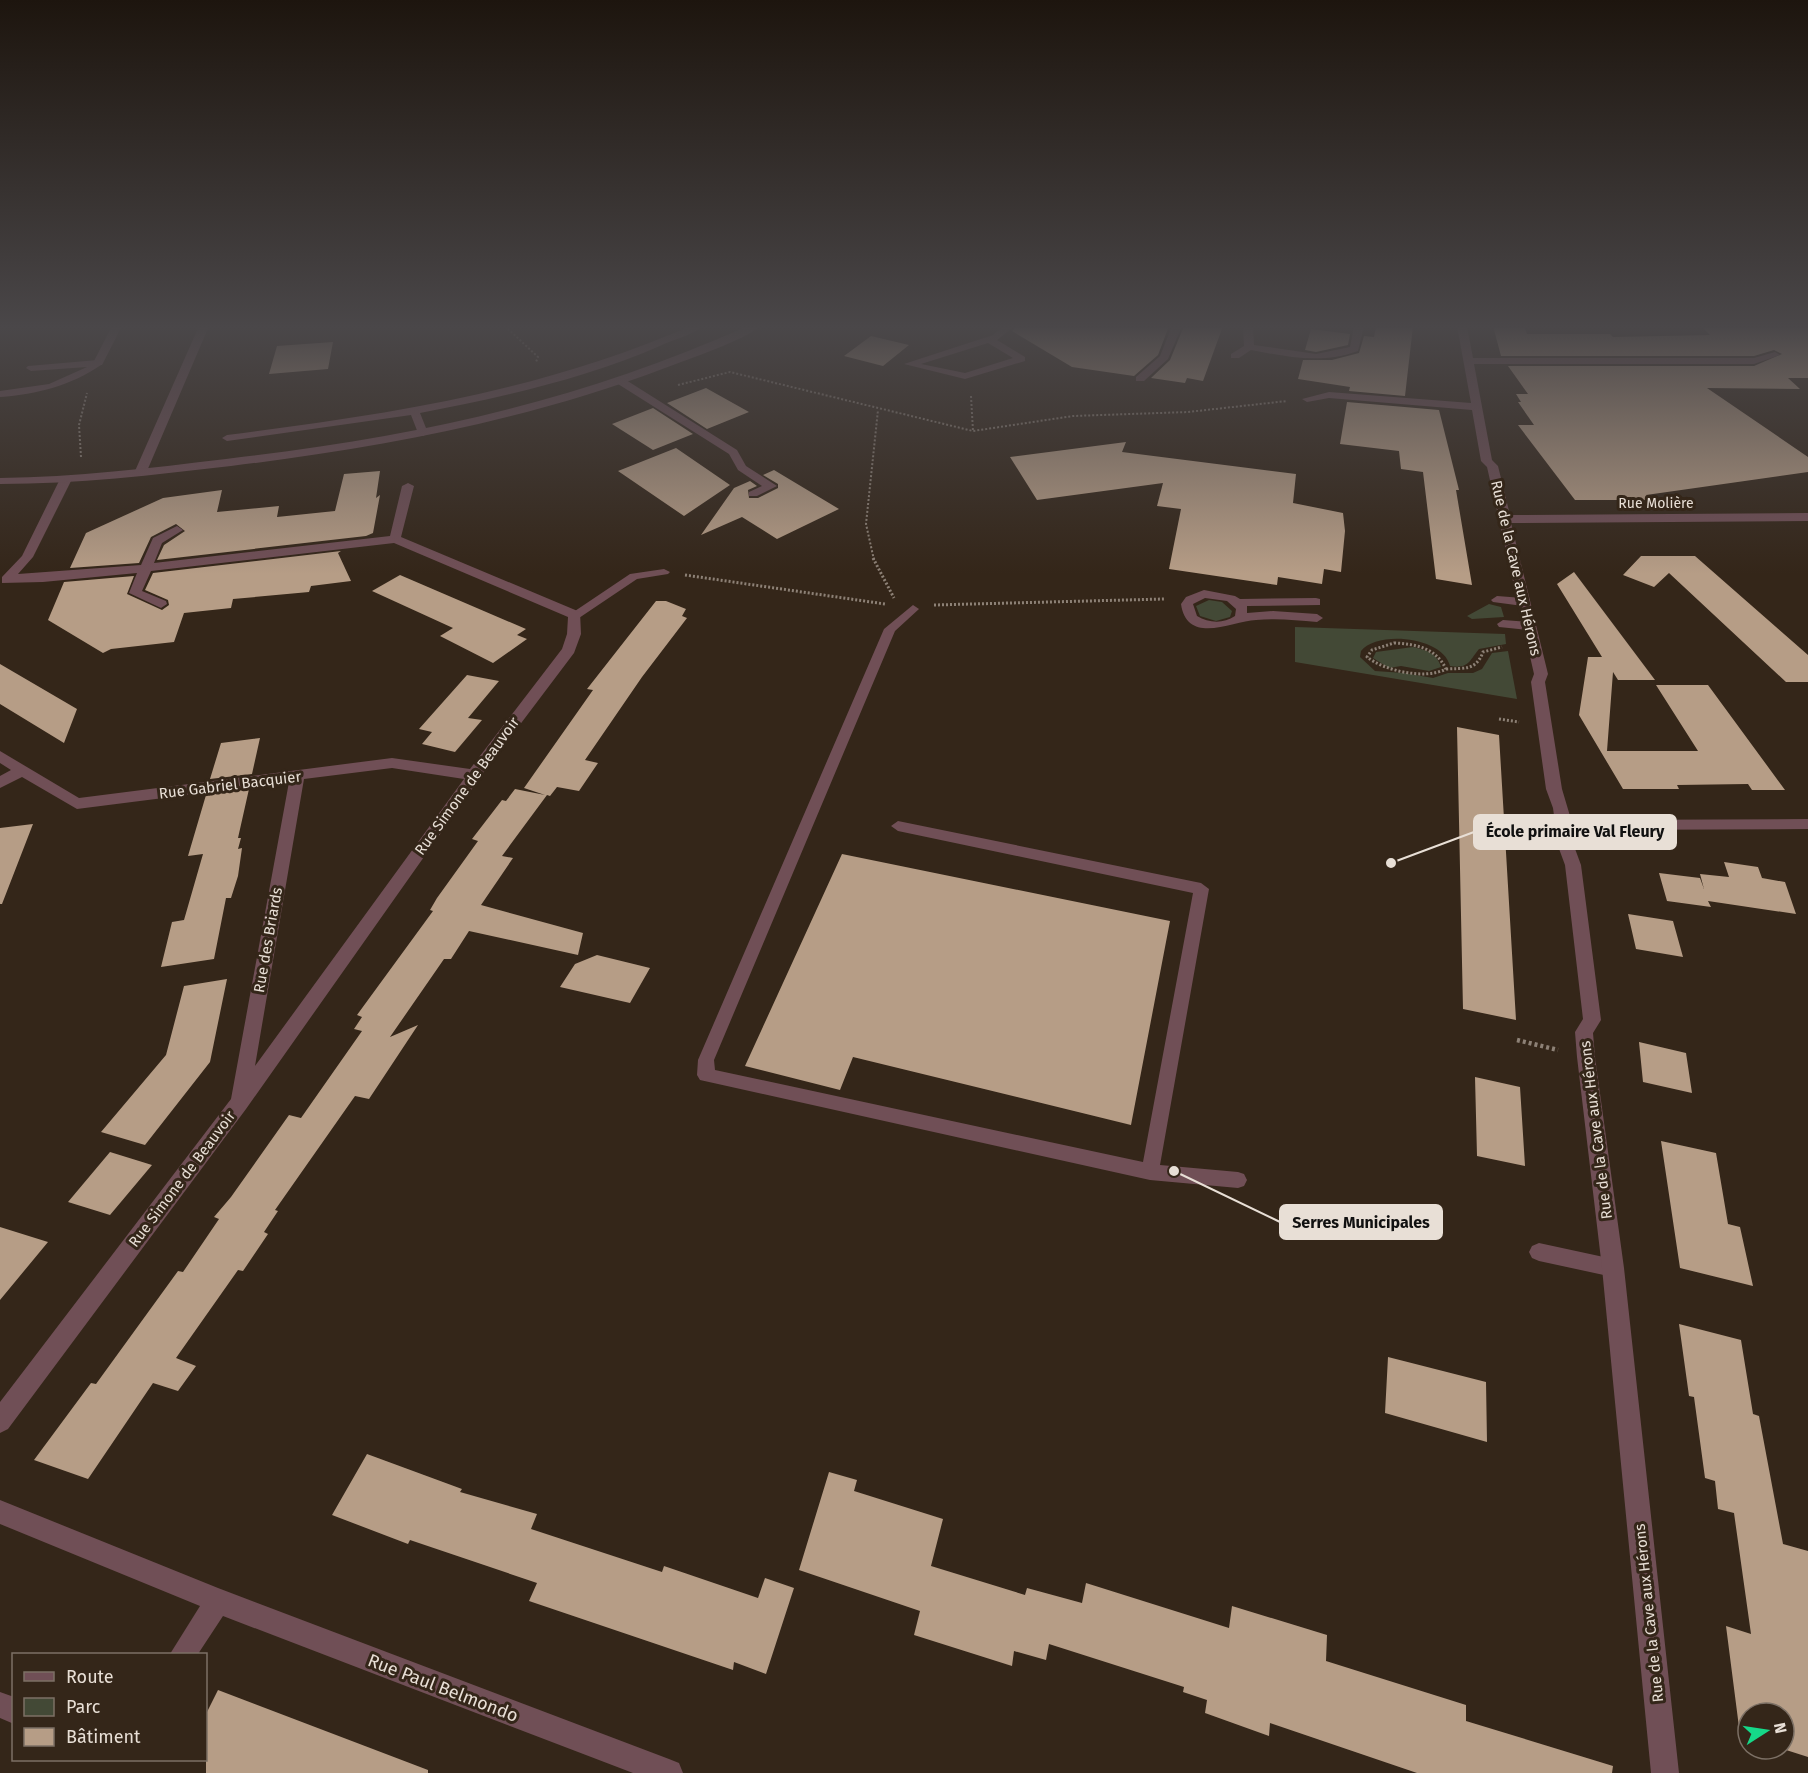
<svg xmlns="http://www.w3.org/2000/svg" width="1808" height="1773" font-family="'Fira Sans',sans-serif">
<rect width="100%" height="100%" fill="#342619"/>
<!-- green -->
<path fill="#434936" d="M 1209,600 L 1222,602 L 1232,611 L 1230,617 L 1216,621 L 1200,616 L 1196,606 Z
M 1489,604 L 1501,607 L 1504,617 L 1472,619 L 1467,616 Z
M 1295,627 L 1505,634 L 1506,644 L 1479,649 C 1469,661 1469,669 1450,666 C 1443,637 1378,630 1361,651 L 1360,657 L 1375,671 L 1404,673 L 1433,678 L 1448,673 L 1473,673 L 1482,669 L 1492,653 L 1508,651 L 1517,699 L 1295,662 Z
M 1413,647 C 1426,650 1437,653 1441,667 L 1429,671 L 1401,666 L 1389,668 L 1373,658 L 1376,652 Z"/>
<!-- building -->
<path fill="#b69d86" d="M 1017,326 L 1169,326 L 1158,355 L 1134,376 L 1072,367 L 1012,331 Z
M 1184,326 L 1223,326 L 1203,381 L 1187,378 L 1185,383 L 1151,378 L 1170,360 Z
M 1376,326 L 1413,326 L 1405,396 L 1349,391 L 1350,387 L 1298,379 L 1303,360 L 1332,360 L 1359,353 L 1364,336 L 1374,337 Z
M 1493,326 L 1524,326 L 1527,334 L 1610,334 L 1613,337 L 1710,335 L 1701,326 L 1808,326 L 1808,378 L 1788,378 L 1800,389 L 1707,388 L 1808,457 L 1808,472 L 1646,495 L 1651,500 L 1575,500 L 1518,425 L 1534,425 L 1518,402 L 1521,402 L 1516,394 L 1528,394 L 1508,366 L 1754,366 L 1782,354 L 1774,350 L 1754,356 L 1501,356 Z
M 1311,329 L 1350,334 L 1348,345 L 1316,352 L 1305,350 Z
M 871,336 L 909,345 L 883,366 L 844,356 Z
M 333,342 L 328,369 L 269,374 L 277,346 Z
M 706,388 L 749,412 L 707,429 L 667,403 Z
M 1347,402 L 1439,410 L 1459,490 L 1456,490 L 1472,585 L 1436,579 L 1423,472 L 1401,469 L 1399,451 L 1340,444 Z
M 653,408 L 693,434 L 653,450 L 612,424 Z
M 1126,442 L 1122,452 L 1296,474 L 1293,503 L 1343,513 L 1345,531 L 1341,572 L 1324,569 L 1322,584 L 1278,577 L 1277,585 L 1169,569 L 1181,509 L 1157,506 L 1163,483 L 1037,500 L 1010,457 Z
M 676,448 L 730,485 L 684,516 L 618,471 Z
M 774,470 L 839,509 L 777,539 L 742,517 L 701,535 L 734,488 L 750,481 L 757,486 L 748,490 L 749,498 L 758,498 L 778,488 L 778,484 L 763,475 Z
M 380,471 L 376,498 L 380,495 L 373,533 L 366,536 L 157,560 L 164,545 L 185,531 L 176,524 L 151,537 L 139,563 L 70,568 L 86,533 L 163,498 L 222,490 L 217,512 L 279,506 L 277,517 L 335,511 L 344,474 Z
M 341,551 L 338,553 L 351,581 L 311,586 L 309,592 L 233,599 L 231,608 L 184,613 L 174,642 L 111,649 L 103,653 L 48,620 L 64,582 L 134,576 L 127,594 L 162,610 L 169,605 L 168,600 L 145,590 L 153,573 Z
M 1641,556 L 1695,556 L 1808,655 L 1808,682 L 1786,682 L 1669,573 L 1654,587 L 1623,575 Z
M 1574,572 L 1655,680 L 1618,680 L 1613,672 L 1607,751 L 1698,751 L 1656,685 L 1708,685 L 1785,790 L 1752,790 L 1748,784 L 1677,785 L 1679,789 L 1623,789 L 1579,715 L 1588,657 L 1602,657 L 1557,584 Z
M 400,575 L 526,629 L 517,635 L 527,639 L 493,663 L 440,636 L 453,628 L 372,591 Z
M 656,601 L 666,601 L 686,609 L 682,616 L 687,618 L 642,677 L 585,760 L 598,763 L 579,791 L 557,787 L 550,796 L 547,795 L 502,856 L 513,858 L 481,905 L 583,933 L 578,955 L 469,931 L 451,959 L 444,959 L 390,1037 L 418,1025 L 369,1099 L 355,1096 L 275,1210 L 278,1211 L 264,1232 L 268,1234 L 243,1271 L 238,1270 L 176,1358 L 196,1366 L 178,1391 L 153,1383 L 88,1479 L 34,1460 L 91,1383 L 96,1384 L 178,1271 L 183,1272 L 219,1219 L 214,1217 L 231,1197 L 289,1115 L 301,1118 L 362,1031 L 354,1029 L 362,1017 L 357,1015 L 433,911 L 430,910 L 437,898 L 478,841 L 472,839 L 502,800 L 506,801 L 515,789 L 545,795 L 524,788 L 593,690 L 587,689 Z
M 0,664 L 77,709 L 64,743 L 0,704 Z
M 467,675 L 499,681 L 468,718 L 482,720 L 455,752 L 422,744 L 432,732 L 419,729 Z
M 1457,727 L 1499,735 L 1516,1020 L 1463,1009 Z
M 260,738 L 252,774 L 210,779 L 221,743 Z
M 249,789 L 238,838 L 241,838 L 238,849 L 242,848 L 238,876 L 231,898 L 226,898 L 214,959 L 161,967 L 172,922 L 184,920 L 203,854 L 188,856 L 206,795 Z
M 33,824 L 2,904 L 0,904 L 0,828 Z
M 842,854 L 1170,921 L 1131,1125 L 853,1057 L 840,1090 L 745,1066 Z
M 1724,862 L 1758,867 L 1762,878 L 1785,882 L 1796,914 L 1708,901 L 1711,907 L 1667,901 L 1659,873 L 1700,878 L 1704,889 L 1700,874 L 1729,877 Z
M 1628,914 L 1673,921 L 1683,957 L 1636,949 Z
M 597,955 L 650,968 L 630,1003 L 560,987 L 575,964 Z
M 227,979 L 210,1062 L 145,1145 L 101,1132 L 166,1055 L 184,986 Z
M 1639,1042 L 1686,1053 L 1692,1093 L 1643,1082 Z
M 1475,1077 L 1520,1087 L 1525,1166 L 1477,1156 Z
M 1661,1141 L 1716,1153 L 1728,1224 L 1740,1227 L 1753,1286 L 1680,1268 Z
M 110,1152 L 152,1165 L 110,1215 L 68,1202 Z
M 0,1227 L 48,1242 L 0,1300 Z
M 1679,1324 L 1741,1340 L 1753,1414 L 1759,1416 L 1783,1544 L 1808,1551 L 1808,1757 L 1783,1749 L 1784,1713 L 1748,1713 L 1748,1737 L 1740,1735 L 1726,1626 L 1751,1634 L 1734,1513 L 1718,1509 L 1715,1481 L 1705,1478 L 1694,1397 L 1689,1396 Z
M 1388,1357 L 1486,1382 L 1487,1442 L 1385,1413 Z
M 367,1454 L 462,1489 L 460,1492 L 537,1514 L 531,1529 L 662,1572 L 664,1566 L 758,1598 L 765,1578 L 794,1588 L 766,1674 L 734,1662 L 733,1670 L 529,1601 L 537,1583 L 410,1540 L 408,1544 L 332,1515 Z
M 829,1472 L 857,1480 L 854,1491 L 943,1519 L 931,1566 L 1025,1595 L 1027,1588 L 1082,1603 L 1086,1583 L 1229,1628 L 1232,1606 L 1327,1635 L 1326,1661 L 1466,1705 L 1466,1721 L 1613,1766 L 1612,1773 L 1417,1773 L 1270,1723 L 1269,1736 L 1205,1713 L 1207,1700 L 1183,1692 L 1184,1687 L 1049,1644 L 1046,1660 L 1014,1651 L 1012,1666 L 914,1635 L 920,1611 L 799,1570 Z
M 218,1690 L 428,1770 L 428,1773 L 206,1773 L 206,1714 Z"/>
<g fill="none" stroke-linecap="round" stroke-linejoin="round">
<!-- path-far2 -->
<path stroke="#8d8176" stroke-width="2" stroke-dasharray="2 2" stroke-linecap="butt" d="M 505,326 L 538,357 L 536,362
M 678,385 L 730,372 L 973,431 L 1073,416 L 1188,412 L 1287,401
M 971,396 L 973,431
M 81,457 L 79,425 L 87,393
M 874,560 L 866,524 L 878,410"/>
<!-- path-far1 -->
<path stroke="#8d8176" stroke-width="3" stroke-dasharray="2 2" stroke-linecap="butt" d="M 873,558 L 894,598
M 685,575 L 885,604
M 934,605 L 1164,599
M 1394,643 C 1416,644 1436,648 1446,669 C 1425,680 1385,671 1367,657 L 1372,650 Z
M 1446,669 C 1464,668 1476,671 1483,652 L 1502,647
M 1499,719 L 1519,722"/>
<!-- path -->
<path stroke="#8d8176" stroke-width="4.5" stroke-dasharray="3 3" stroke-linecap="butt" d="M 1517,1040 L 1558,1050"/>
<!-- service -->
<path fill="#704f56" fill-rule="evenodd" d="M 691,326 L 703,326 C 692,335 675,339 662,345 C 585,379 502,397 420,413 L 428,433 L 423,436 L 418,433 L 411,415 L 227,441 L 222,438 L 227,435 C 391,414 538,392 691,326 Z
M 98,360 L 101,361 L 101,365 C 70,386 38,394 0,397 L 0,391 L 49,384 L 87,367 L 31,371 L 26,368 L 28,366 Z
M 664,569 L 670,572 L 668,574 L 637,579 L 579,618 L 571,618 L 569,615 L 630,574 Z
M 1204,590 L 1235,596 L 1240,599 L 1316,598 L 1320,599 L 1320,605 L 1247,606 L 1247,613 L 1273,611 L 1317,614 L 1323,618 L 1317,622 C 1296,620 1276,618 1256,620 C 1233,621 1187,646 1181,604 L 1186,597 ZM 1205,598 L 1227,601 L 1236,609 L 1235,616 C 1223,624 1209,623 1197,616 L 1193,604 Z
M 1497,596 L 1523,598 L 1529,602 L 1523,606 L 1493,602 L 1491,600 Z
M 913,605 L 919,609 L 895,631 L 714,1060 L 715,1070 L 1143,1162 L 1193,893 L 898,831 L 891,826 L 898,821 L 1201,883 L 1209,889 L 1160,1165 L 1238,1172 L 1244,1174 L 1247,1180 L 1244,1186 L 1238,1188 L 1150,1180 L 700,1080 L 697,1075 L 698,1060 L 884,629 Z
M 1503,620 L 1529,622 L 1535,626 L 1529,630 L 1499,627 L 1497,624 Z
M 1539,1243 L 1613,1259 L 1620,1262 L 1623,1268 L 1620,1274 L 1613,1277 L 1539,1261 L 1532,1258 L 1529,1252 L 1532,1246 Z"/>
<!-- minor -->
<path fill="#704f56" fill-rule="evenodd" d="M 112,326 L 122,326 L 102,365 L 94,365 L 93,363 Z
M 199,326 L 209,326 L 147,471 L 137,473 L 135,471 Z
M 1004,326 L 1015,326 L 997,340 L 1025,357 L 1025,361 L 965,379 L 904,364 L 993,335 ZM 988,343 L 1013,358 L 965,373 L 921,364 Z
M 1172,326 L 1182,326 L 1168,359 L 1144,381 L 1136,381 L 1136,377 L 1160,356 Z
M 1243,326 L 1253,326 L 1254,345 L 1316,354 L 1350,347 L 1354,326 L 1364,326 L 1358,351 C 1322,364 1288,357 1251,350 L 1239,358 L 1231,358 L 1231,354 L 1244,346 Z
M 1457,326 L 1467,326 L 1473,358 L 1754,358 L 1775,352 L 1780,355 L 1754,364 L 1474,364 L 1492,460 L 1498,466 L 1510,515 L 1808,513 L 1808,521 L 1511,523 L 1548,674 L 1545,682 L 1562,789 L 1570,816 L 1585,820 L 1808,819 L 1808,829 L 1585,830 L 1571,827 L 1574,846 L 1581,865 L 1601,1020 L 1593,1033 L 1595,1057 L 1624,1268 L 1679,1773 L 1651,1773 L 1602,1268 L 1577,1057 L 1575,1032 L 1583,1019 L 1565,865 L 1558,846 L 1553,808 L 1546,789 L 1531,682 L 1534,674 L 1487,467 L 1481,461 L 1472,410 L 1329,398 L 1307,402 L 1302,399 L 1329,392 L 1471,403 Z
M 618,380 L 626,380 L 737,450 L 746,466 L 777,486 L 757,496 L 749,496 L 749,492 L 762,486 L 738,470 L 729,454 L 618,384 Z
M 66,476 L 72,479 L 33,557 L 18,574 L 141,565 L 153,538 L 177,526 L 183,530 L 162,543 L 154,563 L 390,536 L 402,486 L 408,483 L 414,486 L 401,537 L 580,612 L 581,634 L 574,653 L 479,779 L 246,1109 L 8,1429 L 0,1433 L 0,1402 L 231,1099 L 289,782 L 77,809 L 22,777 L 0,788 L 0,776 L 11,770 L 0,763 L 0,751 L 79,798 L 392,758 L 470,769 L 562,649 L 567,634 L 568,617 L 394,543 L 151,571 L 142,591 L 166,601 L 167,604 L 161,608 L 129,593 L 137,573 L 43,582 L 2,583 L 2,577 L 22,556 L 60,479 ZM 392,768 L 464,779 L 255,1066 L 304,779 Z
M 0,1500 L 218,1588 L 669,1759 L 679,1763 L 683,1773 L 633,1773 L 223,1616 L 198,1654 L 170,1654 L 200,1606 L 0,1524 Z
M 0,1692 L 14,1697 L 14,1724 L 0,1718 Z"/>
<!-- tertiary -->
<path fill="#704f56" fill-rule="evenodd" d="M 748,326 L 761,326 C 742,341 689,359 665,368 C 525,421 379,448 231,466 C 154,475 77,484 0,484 L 0,478 C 76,477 151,468 226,459 C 413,437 575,403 748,326 Z"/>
</g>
<!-- sky -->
<linearGradient id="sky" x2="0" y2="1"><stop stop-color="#1d150e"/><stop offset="0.57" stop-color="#4a4749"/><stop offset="1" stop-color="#4a4749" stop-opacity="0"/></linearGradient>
<rect width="1808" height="574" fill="url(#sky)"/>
<g text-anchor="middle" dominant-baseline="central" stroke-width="6" stroke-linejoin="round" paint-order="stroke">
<!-- far-street labels -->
<g font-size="14" fill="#e8dfd6" stroke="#342619">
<text x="1656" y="503">Rue Molière</text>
</g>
<!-- street labels -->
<g font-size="15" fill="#e8dfd6" stroke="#342619">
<text transform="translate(1516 568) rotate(77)">Rue de la Cave aux Hérons</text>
<text transform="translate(230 785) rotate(-7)">Rue Gabriel Bacquier</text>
<text transform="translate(467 786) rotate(-54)">Rue Simone de Beauvoir</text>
<text transform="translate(268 940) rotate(-80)">Rue des Briards</text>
<text transform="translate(1596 1130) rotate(-97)">Rue de la Cave aux Hérons</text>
<text transform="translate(182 1179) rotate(-53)">Rue Simone de Beauvoir</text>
<text transform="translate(1649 1613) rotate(-96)">Rue de la Cave aux Hérons</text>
</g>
<!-- near-street labels -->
<g font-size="18" fill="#e8dfd6" stroke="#342619">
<text transform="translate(443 1688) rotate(21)">Rue Paul Belmondo</text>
</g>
</g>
<!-- callouts -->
<path fill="none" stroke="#e8dfd6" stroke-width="2" d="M1391 863L1474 832M1174 1171L1280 1222"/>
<g fill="#e8dfd6" stroke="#342619" stroke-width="2">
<circle cx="1391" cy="863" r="6"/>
<circle cx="1174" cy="1171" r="6"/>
</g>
<g fill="#e8dfd6" stroke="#e8dfd6" stroke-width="2">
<rect x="1474" y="815" width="202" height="34" rx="6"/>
<rect x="1280" y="1205" width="162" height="34" rx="6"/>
</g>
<g font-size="16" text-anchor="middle" font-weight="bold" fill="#111">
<text x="1575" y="837">École primaire Val Fleury</text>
<text x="1361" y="1228">Serres Municipales</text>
</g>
<!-- legend -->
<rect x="12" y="1653" width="195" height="108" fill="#342619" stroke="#7c7065" stroke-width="1.5"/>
<rect x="24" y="1672" width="30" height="9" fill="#704f56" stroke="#7c7065" stroke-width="1.5"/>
<text x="66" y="1683" font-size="18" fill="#e8dfd6">Route</text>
<rect x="24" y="1698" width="30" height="18" fill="#434936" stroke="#7c7065" stroke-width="1.5"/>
<text x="66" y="1713" font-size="18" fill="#e8dfd6">Parc</text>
<rect x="24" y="1728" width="30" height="18" fill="#b69d86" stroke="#7c7065" stroke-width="1.5"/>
<text x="66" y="1743" font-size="18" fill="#e8dfd6">Bâtiment</text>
<!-- north arrow -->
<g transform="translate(1766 1731) rotate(78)"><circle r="28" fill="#342619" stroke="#7c7065" stroke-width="1.5"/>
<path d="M0-4.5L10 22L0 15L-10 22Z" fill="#15d989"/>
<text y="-9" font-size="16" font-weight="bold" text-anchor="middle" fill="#e8dfd6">N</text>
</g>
</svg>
